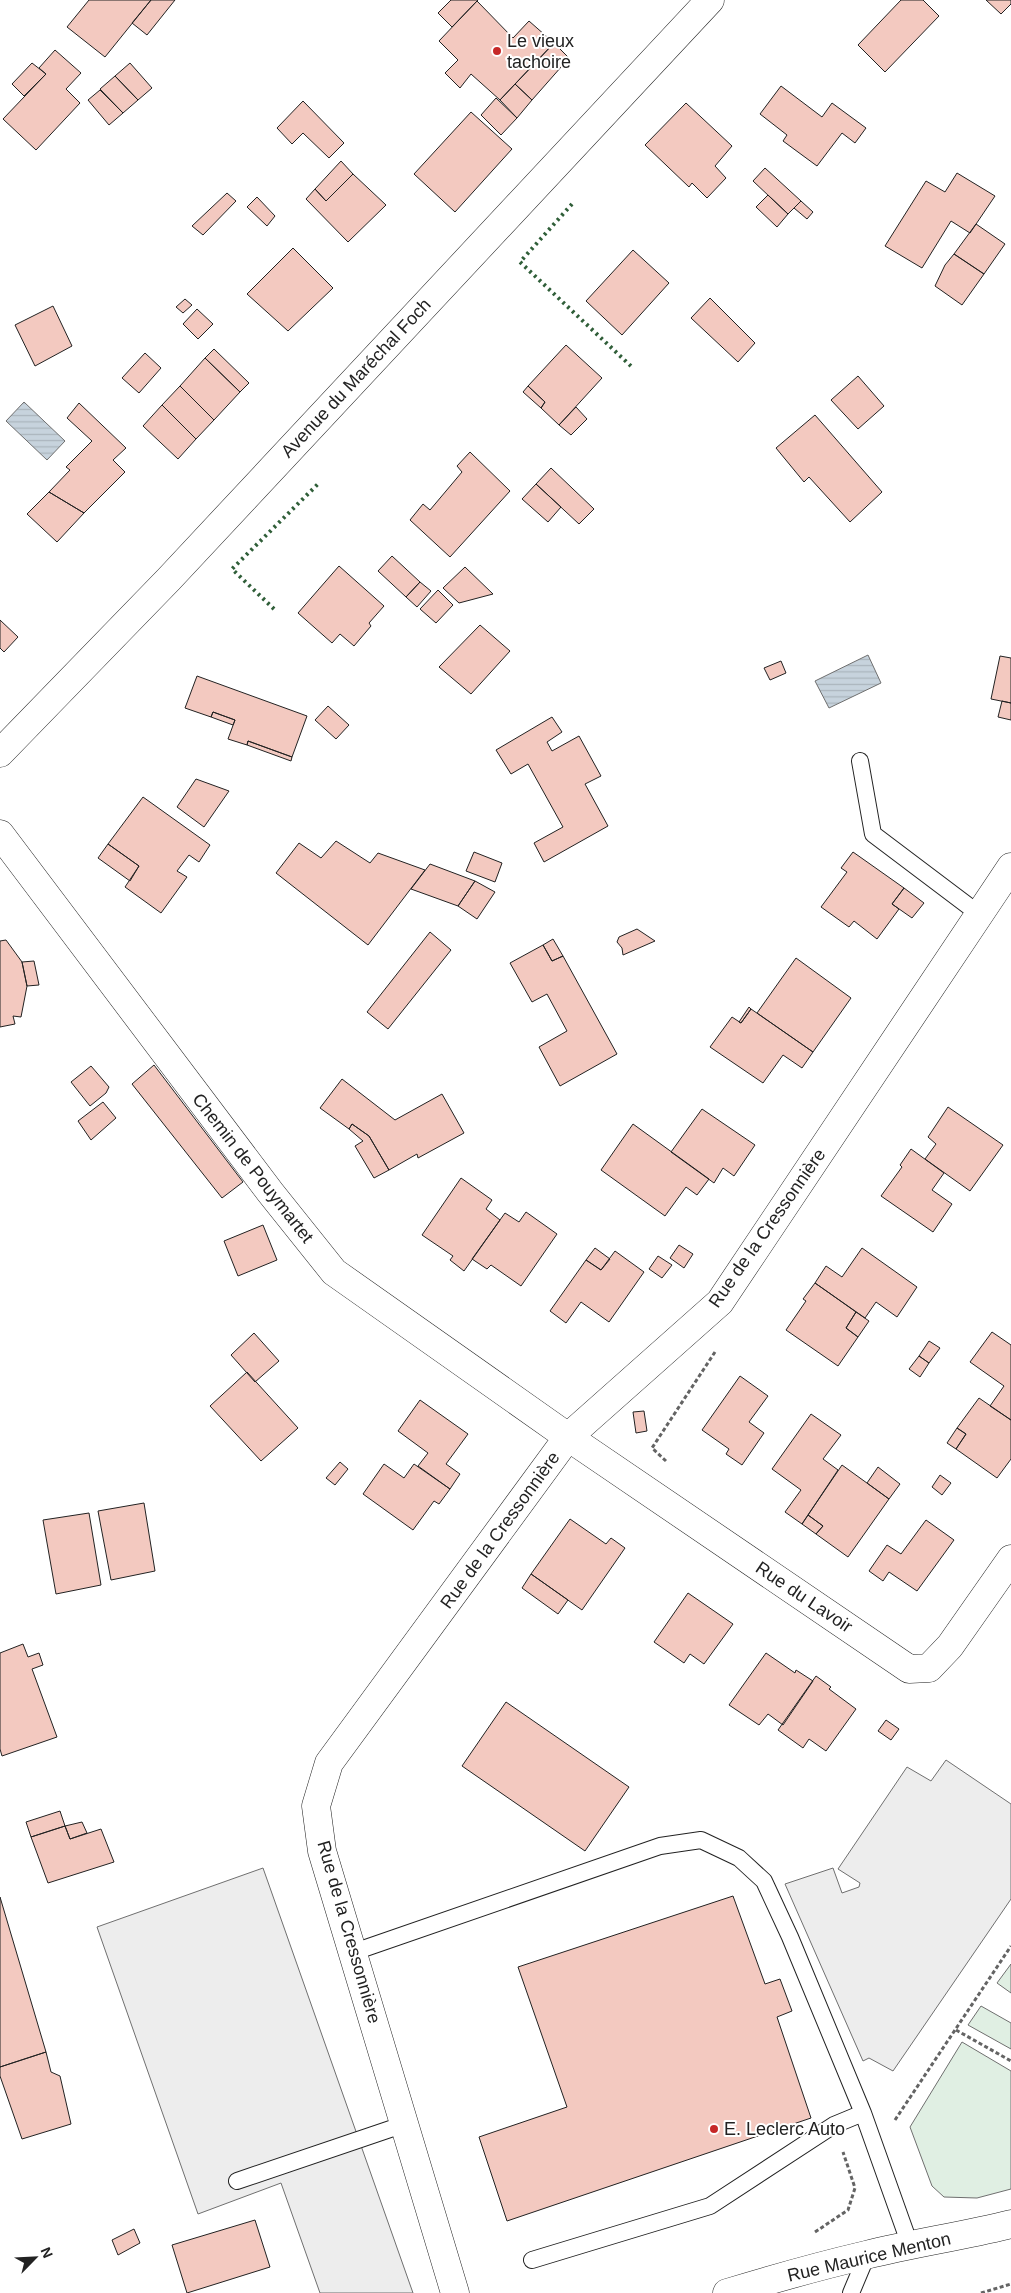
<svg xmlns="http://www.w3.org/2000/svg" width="1011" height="2293" font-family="Helvetica,sans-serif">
<defs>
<pattern id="water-rules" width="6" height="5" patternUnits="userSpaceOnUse" patternTransform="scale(1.25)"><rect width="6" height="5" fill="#c7d3dd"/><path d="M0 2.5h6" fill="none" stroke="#abb5bd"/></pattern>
</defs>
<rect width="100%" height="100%" fill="#fff"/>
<!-- grass -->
<path fill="#e0efe3" stroke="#6f6f6f" d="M 1011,1964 L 1011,1993 L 997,1983 Z
M 981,2006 L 1011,2023 L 1011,2049 L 968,2025 Z
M 962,2042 L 1011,2071 L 1011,2189 L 977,2198 L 944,2197 L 932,2186 L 910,2127 Z"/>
<!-- parking -->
<path fill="#ededed" stroke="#6f6f6f" d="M 946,1760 L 1011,1804 L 1011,1899 L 893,2071 L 869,2058 L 863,2061 L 785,1884 L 833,1868 L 842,1893 L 859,1887 L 860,1883 L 838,1869 L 907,1767 L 931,1781 Z
M 263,1868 L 413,2293 L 320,2293 L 281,2183 L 198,2214 L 97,1927 Z"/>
<!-- water -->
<path fill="url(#water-rules)" stroke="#6f6f6f" d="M 24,402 L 65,441 L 47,460 L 6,421 Z
M 868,655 L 881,683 L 829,708 L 815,681 Z"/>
<!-- building -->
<path fill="#f3c9c0" stroke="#222" d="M 89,0 L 151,0 L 105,57 L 67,27 Z
M 151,0 L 175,0 L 147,35 L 132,23 Z
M 451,0 L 478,0 L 452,27 L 438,13 Z
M 901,0 L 923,0 L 939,16 L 885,72 L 858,45 Z
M 986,0 L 1011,0 L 1011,4 L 1001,14 Z
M 477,1 L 513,38 L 529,21 L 554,43 L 500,100 L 471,74 L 460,88 L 445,73 L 458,60 L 439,41 Z
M 554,43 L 569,58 L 532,100 L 515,84 Z
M 55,50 L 81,73 L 66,89 L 80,103 L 36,150 L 3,119 L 46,74 L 39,68 Z
M 32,63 L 46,74 L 24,96 L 12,84 Z
M 130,63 L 152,88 L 138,100 L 115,76 Z
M 115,76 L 138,100 L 123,113 L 100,89 Z
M 515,84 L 532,100 L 517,118 L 500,100 Z
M 781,86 L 822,117 L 832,103 L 866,128 L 855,143 L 842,133 L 817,166 L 783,141 L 787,135 L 760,114 Z
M 100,90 L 123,113 L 109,125 L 88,100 Z
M 496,98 L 517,118 L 501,135 L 481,115 Z
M 303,101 L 344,143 L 329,158 L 303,133 L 292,144 L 277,128 Z
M 686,103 L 732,146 L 715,166 L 726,178 L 707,198 L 692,183 L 689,187 L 645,145 Z
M 471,112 L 512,149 L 455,212 L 414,174 Z
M 341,161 L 353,174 L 326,201 L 315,189 Z
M 765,168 L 801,201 L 788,214 L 753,181 Z
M 957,173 L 995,196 L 970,233 L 951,221 L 922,268 L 885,246 L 926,181 L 945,192 Z
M 353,174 L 386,205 L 348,242 L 306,199 L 315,189 L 326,201 Z
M 227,193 L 236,201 L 203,235 L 192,226 Z
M 768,195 L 788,214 L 777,227 L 756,207 Z
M 257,197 L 275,216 L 267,226 L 247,207 Z
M 801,201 L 813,212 L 807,219 L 794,208 Z
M 976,224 L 1005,244 L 984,274 L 954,254 Z
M 293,248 L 333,288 L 288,331 L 247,294 Z
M 633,250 L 669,283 L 622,335 L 586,301 Z
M 954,254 L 984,274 L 962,305 L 935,286 L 945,265 Z
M 710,298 L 755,343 L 738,362 L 691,318 Z
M 185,299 L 192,305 L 183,313 L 176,307 Z
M 53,306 L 72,346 L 35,366 L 15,325 Z
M 197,309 L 213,324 L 198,339 L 183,324 Z
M 566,345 L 602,378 L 559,425 L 541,408 L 545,402 L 528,386 Z
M 214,349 L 249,383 L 240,392 L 205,358 Z
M 145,353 L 161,368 L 139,393 L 122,378 Z
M 205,358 L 240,392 L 214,420 L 180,386 Z
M 858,376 L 884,406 L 858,429 L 831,400 Z
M 180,386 L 214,420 L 196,439 L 162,405 Z
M 528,386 L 545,402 L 541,408 L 523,392 Z
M 79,403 L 126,448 L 113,460 L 125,472 L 84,513 L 49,492 L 70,470 L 66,467 L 92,441 L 67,418 Z
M 162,405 L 196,439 L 178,459 L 143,426 Z
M 576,407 L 587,419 L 571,435 L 559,425 Z
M 815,415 L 882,492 L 850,522 L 809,477 L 804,482 L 776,448 Z
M 470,452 L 510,491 L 450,557 L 410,520 L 423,504 L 430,510 L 462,472 L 457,466 Z
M 551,468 L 594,509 L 579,524 L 536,484 Z
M 536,484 L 561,507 L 548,522 L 522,499 Z
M 49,492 L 84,513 L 57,542 L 27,514 Z
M 392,556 L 420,582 L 406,597 L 378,571 Z
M 339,566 L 384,606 L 369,623 L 371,626 L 354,646 L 340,634 L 332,643 L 298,613 Z
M 465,567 L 493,594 L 459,603 L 443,588 Z
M 420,582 L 431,591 L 417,607 L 406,597 Z
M 438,590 L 453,605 L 436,623 L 420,609 Z
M 0,620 L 18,637 L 4,652 L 0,648 Z
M 480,625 L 510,651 L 471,694 L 439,667 Z
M 1000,656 L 1011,658 L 1011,703 L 991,699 Z
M 781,661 L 786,673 L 770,680 L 764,668 Z
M 197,676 L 307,716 L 292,757 L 248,741 L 247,745 L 228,739 L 235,720 L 213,712 L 211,717 L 185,708 Z
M 1002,701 L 1011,703 L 1011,720 L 998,717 Z
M 328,706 L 349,725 L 336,739 L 315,720 Z
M 213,712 L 235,720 L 233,725 L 211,717 Z
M 552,717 L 562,732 L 547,742 L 552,751 L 579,736 L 601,776 L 585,784 L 608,826 L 544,862 L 534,843 L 563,827 L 528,764 L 511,774 L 496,750 Z
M 248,741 L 292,757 L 291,761 L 247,745 Z
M 196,779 L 229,791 L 204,827 L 177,807 Z
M 143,797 L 210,845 L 199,862 L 189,855 L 177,871 L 187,877 L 161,913 L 125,887 L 139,866 L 108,844 Z
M 336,841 L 370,863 L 378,853 L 425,870 L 368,945 L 276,873 L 299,843 L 321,858 Z
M 108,844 L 139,866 L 130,881 L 98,858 Z
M 474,852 L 502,863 L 495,882 L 466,871 Z
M 853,852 L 904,888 L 892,904 L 899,909 L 877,939 L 854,921 L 849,927 L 821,907 L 847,872 L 841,868 Z
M 430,864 L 475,881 L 458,906 L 411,889 Z
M 475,881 L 495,892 L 477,919 L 458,906 Z
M 904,888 L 924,903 L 912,918 L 892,904 Z
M 637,929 L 655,941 L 623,955 L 622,948 L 617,942 L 619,937 Z
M 430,932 L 451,950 L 388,1029 L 367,1012 Z
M 553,939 L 563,956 L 552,961 L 543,945 Z
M 6,940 L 22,962 L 27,986 L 21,1017 L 13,1016 L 15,1024 L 0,1027 L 0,941 Z
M 543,945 L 552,961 L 563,956 L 617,1054 L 560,1086 L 539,1047 L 567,1031 L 547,994 L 532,1002 L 510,963 Z
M 796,958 L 851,998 L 813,1052 L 757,1013 Z
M 34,961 L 39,985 L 27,986 L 22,962 Z
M 749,1007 L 751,1009 L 741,1023 L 739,1022 Z
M 751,1009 L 813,1052 L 802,1068 L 783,1055 L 763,1083 L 710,1047 L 732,1017 L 741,1023 Z
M 154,1065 L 243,1182 L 222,1198 L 132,1084 Z
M 91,1066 L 109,1087 L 106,1093 L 90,1106 L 71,1082 Z
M 342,1079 L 395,1120 L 442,1094 L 464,1133 L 418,1158 L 417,1154 L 389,1170 L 369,1136 L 352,1124 L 349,1129 L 320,1108 Z
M 103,1102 L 116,1118 L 91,1140 L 78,1121 Z
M 948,1107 L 1003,1145 L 970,1191 L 925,1159 L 936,1144 L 928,1137 Z
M 702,1109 L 755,1145 L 734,1176 L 723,1168 L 714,1183 L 671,1152 Z
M 352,1124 L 369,1136 L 389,1170 L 374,1178 L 355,1146 L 363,1141 L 349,1129 Z
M 633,1124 L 709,1179 L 697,1195 L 686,1187 L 665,1216 L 601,1170 Z
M 911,1149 L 944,1173 L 932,1190 L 952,1204 L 933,1232 L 881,1196 L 902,1167 L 900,1165 Z
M 461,1178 L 492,1200 L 486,1209 L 500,1220 L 464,1271 L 450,1260 L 453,1256 L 422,1235 Z
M 526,1212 L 557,1234 L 521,1286 L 491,1265 L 487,1269 L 472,1259 L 505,1213 L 519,1222 Z
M 263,1225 L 277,1260 L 238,1276 L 224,1241 Z
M 679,1245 L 693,1254 L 684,1268 L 670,1258 Z
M 595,1248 L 610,1259 L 601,1270 L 586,1260 Z
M 862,1248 L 917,1287 L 897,1317 L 876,1302 L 865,1318 L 815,1283 L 826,1266 L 842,1277 Z
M 615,1251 L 644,1272 L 609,1322 L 581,1302 L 566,1323 L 550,1311 L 586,1260 L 601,1270 Z
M 658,1256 L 672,1265 L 662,1278 L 649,1269 Z
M 815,1283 L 856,1312 L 846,1328 L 858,1337 L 838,1366 L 786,1330 L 806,1301 L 803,1299 Z
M 856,1312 L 869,1321 L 858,1337 L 846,1328 Z
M 992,1332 L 1011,1345 L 1011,1420 L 990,1406 L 1004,1386 L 970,1362 Z
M 254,1333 L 279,1361 L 255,1382 L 231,1355 Z
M 929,1341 L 940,1348 L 929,1363 L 919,1356 Z
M 919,1356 L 929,1363 L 920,1377 L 909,1369 Z
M 247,1372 L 298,1428 L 261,1461 L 210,1406 Z
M 740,1376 L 768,1396 L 749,1422 L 764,1433 L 742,1465 L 726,1454 L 729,1449 L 702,1430 Z
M 979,1398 L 1011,1420 L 1011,1459 L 997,1478 L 956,1449 L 966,1434 L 957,1428 Z
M 420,1400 L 468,1434 L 446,1464 L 460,1474 L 450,1489 L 418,1466 L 428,1453 L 398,1431 Z
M 644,1411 L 647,1431 L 636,1433 L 633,1412 Z
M 811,1414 L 841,1435 L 823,1459 L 838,1470 L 802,1524 L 785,1512 L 801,1490 L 772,1469 Z
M 957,1428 L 966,1434 L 956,1449 L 947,1443 Z
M 340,1462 L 348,1469 L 335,1485 L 326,1478 Z
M 384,1464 L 404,1478 L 414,1464 L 450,1489 L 439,1504 L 434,1501 L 413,1530 L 363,1494 Z
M 842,1465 L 889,1499 L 848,1557 L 816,1534 L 823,1526 L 808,1515 Z
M 878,1467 L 900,1484 L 889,1499 L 867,1483 Z
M 940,1475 L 951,1483 L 942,1495 L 932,1487 Z
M 144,1503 L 155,1571 L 111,1580 L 98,1511 Z
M 89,1513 L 101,1585 L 56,1594 L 43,1520 Z
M 808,1515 L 823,1526 L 816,1534 L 802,1524 Z
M 570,1519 L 606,1544 L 611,1538 L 625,1548 L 582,1610 L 531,1574 Z
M 926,1520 L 954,1540 L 917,1591 L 889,1572 L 883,1581 L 869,1571 L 887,1545 L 901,1554 Z
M 531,1574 L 568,1600 L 558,1614 L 522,1588 Z
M 688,1593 L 733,1624 L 704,1664 L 690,1654 L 684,1663 L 654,1642 Z
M 23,1644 L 28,1657 L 39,1653 L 43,1665 L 32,1669 L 57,1737 L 2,1756 L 0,1749 L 0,1653 Z
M 766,1653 L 795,1673 L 796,1670 L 813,1681 L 783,1725 L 768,1714 L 759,1725 L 729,1705 Z
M 816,1676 L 831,1687 L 829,1689 L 856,1709 L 826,1751 L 809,1739 L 803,1748 L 778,1730 Z
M 506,1702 L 629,1787 L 585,1851 L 462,1766 Z
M 886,1720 L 899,1729 L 891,1740 L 878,1731 Z
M 60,1811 L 65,1826 L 31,1837 L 26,1822 Z
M 82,1822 L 87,1833 L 70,1839 L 65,1826 Z
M 65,1826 L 70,1839 L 101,1829 L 114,1862 L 48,1883 L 31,1837 Z
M 733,1896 L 765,1984 L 780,1979 L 792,2011 L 777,2017 L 811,2118 L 507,2221 L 479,2137 L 567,2107 L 518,1967 Z
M 0,1897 L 46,2052 L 0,2067 Z
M 46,2052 L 51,2072 L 60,2076 L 71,2124 L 22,2139 L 0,2076 L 0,2067 Z
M 255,2220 L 270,2267 L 187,2293 L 172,2245 Z
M 134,2229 L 140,2243 L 118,2255 L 112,2240 Z"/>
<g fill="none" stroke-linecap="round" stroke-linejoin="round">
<!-- service casing -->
<g stroke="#222" stroke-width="18">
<path id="service" d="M 860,761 L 873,834 L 979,914
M 354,1952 L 660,1846 L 701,1840 L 739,1858 L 764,1881 L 790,1937 L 863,2113
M 237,2181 L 405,2124
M 532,2260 L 710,2206 L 834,2125 L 863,2113 L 910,2245
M 851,2293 L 867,2255"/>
</g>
<!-- minor casing -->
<g stroke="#222" stroke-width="29">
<path id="minor" d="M 0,834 L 270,1192 L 334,1272 L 568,1437 L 909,1669 L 929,1668 L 950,1646 L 1011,1559
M 455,2293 L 322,1851 L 316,1806 L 329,1763 L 568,1437 L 720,1302 L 1011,867
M 727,2293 C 773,2279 819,2266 866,2255 C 914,2243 963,2236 1011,2224"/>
</g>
<!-- secondary casing -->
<g stroke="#222" stroke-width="29">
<path id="secondary" d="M 0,753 L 169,579 L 710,0"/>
</g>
<!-- path -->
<path stroke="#646464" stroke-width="3" stroke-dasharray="4 2.5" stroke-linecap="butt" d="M 666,1461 L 652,1448 L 715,1352
M 956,2030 L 1011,2061
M 895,2120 L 1011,1946
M 815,2232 L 848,2210 L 855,2188 L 843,2152
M 981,2293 L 1011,2284"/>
<!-- service -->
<use href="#service" stroke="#fff" stroke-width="16"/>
<!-- minor -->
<use href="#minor" stroke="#fff" stroke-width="28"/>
<!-- secondary -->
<use href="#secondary" stroke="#fff" stroke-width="28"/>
<!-- hedge -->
<path stroke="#2f5e38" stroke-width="4" stroke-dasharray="2.5 4" stroke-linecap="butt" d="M 572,204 L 520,262 L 633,368
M 274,609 L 232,569 L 320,482"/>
</g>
<!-- markers -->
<g fill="#c62828" stroke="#fff" stroke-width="2">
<circle cx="497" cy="51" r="5"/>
<circle cx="714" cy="2129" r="5"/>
</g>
<g text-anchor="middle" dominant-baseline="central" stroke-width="4" stroke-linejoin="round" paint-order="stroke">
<!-- poi labels -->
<g font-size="18" fill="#222" stroke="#fff" text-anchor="start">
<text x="507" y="41">Le vieux<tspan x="507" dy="21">tachoire</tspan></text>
<text x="724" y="2129">E. Leclerc Auto</text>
</g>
<!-- street labels -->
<g font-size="18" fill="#222" stroke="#fff">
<text transform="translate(356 378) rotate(-47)">Avenue du Maréchal Foch</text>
<text transform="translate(253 1168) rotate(52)">Chemin de Pouymartet</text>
<text transform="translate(767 1228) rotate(-55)">Rue de la Cressonnière</text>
<text transform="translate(500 1530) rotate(-54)">Rue de la Cressonnière</text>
<text transform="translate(804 1597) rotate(34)">Rue du Lavoir</text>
<text transform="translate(349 1932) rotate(74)">Rue de la Cressonnière</text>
<text transform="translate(869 2257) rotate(-13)">Rue Maurice Menton</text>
</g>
</g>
<!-- north arrow -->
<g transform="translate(35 2258) rotate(66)" stroke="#ffffff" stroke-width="4" paint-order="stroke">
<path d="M0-4L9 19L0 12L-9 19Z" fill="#222222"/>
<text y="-8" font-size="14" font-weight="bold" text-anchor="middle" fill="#222222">N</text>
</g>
</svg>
